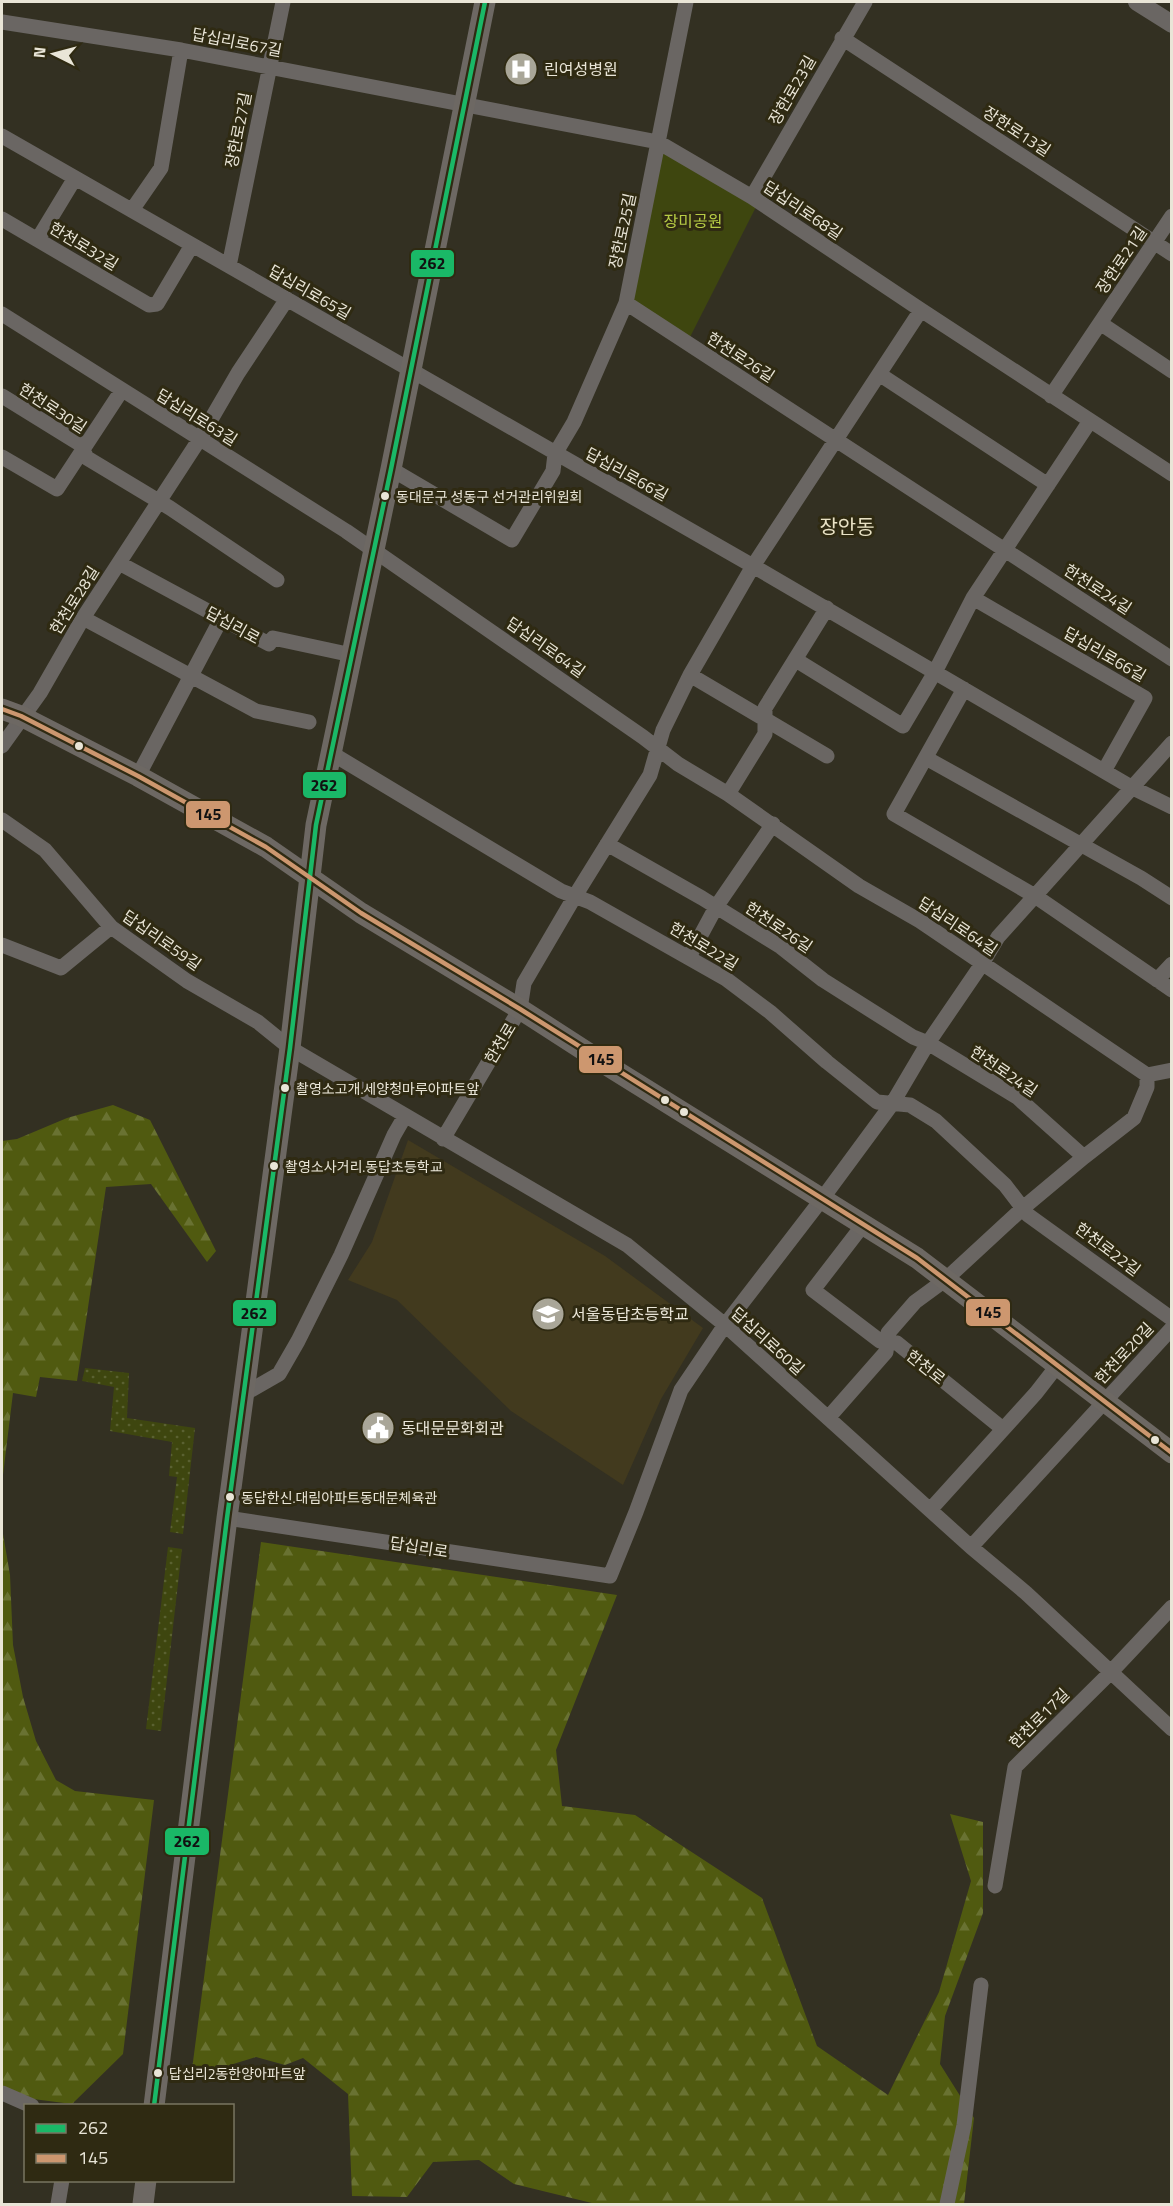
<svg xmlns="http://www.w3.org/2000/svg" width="1173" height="2206" font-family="'Titillium Web','Noto Sans KR',sans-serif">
<defs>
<pattern id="grass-dots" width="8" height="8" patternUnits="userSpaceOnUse" patternTransform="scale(1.5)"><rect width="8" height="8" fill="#3e460f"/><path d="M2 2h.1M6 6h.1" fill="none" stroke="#5a6131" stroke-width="1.8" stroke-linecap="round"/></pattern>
<pattern id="forest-firs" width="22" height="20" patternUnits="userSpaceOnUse" patternTransform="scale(1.5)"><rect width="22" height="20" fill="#505a10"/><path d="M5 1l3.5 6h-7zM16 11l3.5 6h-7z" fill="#697232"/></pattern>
</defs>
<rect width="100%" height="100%" fill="#333022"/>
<!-- built -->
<path fill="#423a1e" d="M 408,1140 L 605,1256 L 703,1328 L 661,1399 L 623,1485 L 511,1411 L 397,1300 L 348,1280 L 372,1242 Z"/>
<!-- grass -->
<path fill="url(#grass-dots)" d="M 85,1368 L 129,1373 L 127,1418 L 195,1428 L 183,1534 L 170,1532 L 177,1477 L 169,1476 L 172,1442 L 110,1431 L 114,1387 L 82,1381 Z
M 168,1547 L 182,1549 L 161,1731 L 146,1729 Z"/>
<!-- forest -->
<path fill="url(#forest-firs)" d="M 113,1105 L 150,1120 L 216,1251 L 207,1262 L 151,1184 L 106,1187 L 77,1381 L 40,1377 L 36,1397 L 13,1393 L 2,1483 L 2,1141 L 17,1139 L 67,1118 Z
M 2,1489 L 2,1528 L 10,1575 L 13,1645 L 23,1697 L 36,1741 L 56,1780 L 75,1791 L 154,1800 L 123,2054 L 72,2104 L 2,2095 Z
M 261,1542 L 617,1595 L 556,1750 L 562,1806 L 635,1815 L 762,1898 L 817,2046 L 888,2095 L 939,1992 L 971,1881 L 950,1814 L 983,1822 L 983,1913 L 945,2016 L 940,2064 L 974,2118 L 964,2204 L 596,2204 L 514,2184 L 479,2160 L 433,2162 L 407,2197 L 352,2196 L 348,2094 L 303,2058 L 285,2065 L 256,2057 L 191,2077 Z"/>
<!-- park -->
<path fill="#3e460f" d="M 658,142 L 759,201 L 687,343 L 626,303 Z"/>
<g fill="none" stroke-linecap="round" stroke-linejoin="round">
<!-- minor -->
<path stroke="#6a6663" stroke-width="15" d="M 2,22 L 181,50 L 658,142 L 752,197 L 921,310 L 1172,474
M 842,38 L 1172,254
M 2,136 L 753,566 L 1131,787 L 1172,807
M 752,197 L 865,2
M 132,210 L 161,168 L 181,50
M 2,219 L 149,305 L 157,304 L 192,245
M 38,239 L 75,178
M 229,266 L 283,2
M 626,303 L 1172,659
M 2,314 L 346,531 L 643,737 L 678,764 L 728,794 L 859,886 L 920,921 L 1147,1075 L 1172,1070
M 1100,323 L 1172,371
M 879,374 L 1048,485
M 2,396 L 80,444 L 87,458 L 170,508 L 277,580
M 1051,396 L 1172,216
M 2,457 L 57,489 L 122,390
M 391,469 L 512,540 L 553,471 L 555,454 L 574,422 L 626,303 L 686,2
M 119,563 L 269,644 L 273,638 L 352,655
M 973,598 L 1145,698 L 1104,771
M 83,618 L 256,711 L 309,722
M 796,660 L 903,726 L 935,672 L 973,598 L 1090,421
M 690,675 L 827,756
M 964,689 L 894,814 L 1035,896 L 1172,990
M 2,746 L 40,693 L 83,618 L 199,440 L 238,373 L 287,299
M 331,753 L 561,891 L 590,902 L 726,979 L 770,1012 L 827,1062 L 877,1102 L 910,1105 L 936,1121 L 1005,1185 L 1028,1215 L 1172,1319
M 926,758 L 1141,878 L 1172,898
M 138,776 L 221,619
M 728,794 L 765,734 L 765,708 L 827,608
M 2,820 L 45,850 L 111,927 L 187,981 L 258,1022 L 290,1048 L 627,1245 L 725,1325 L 971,1547 L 1026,1593 L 1172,1729
M 607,844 L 702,898 L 781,947 L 823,980 L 913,1037 L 928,1043 L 1017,1097 L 1084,1157
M 2,945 L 61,968 L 111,927
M 689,957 L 716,907 L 773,824
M 1157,980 L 1172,964
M 443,1139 L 520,1009 L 524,983 L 575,896 L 650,775 L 663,730 L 690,675 L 753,566 L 921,310
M 863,1225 L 813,1290 L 880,1341 L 897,1343 L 1003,1429
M 244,1394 L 279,1374 L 298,1341 L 341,1255 L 394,1135 L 405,1116
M 828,1418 L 886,1352 L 888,1333 L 915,1302 L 945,1280 L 1023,1208 L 1084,1157 L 1134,1118 L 1147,1087 L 1147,1075
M 930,1510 L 1036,1393 L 1057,1366
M 227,1518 L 610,1576 L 636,1512 L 681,1390 L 725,1325 L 822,1199 L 892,1104 L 928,1043 L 982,964 L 998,937 L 1172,743
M 971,1547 L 1172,1328
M 995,1886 L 1015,1767 L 1110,1673 L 1172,1607
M 2,2093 L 32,2106
M 58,2204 L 62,2180
M 947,2204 L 964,2125 L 981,1985"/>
<!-- tertiary -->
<path stroke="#6a6663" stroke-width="18" d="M 1137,2 L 1172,24"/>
<!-- secondary -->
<path stroke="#6d6863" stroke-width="21" d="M 2,709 L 21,716 L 138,776 L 266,847 L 361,913 L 520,1009 L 613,1069 L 917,1258 L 1172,1453
M 154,2106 L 227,1518 L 290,1048 L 316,825 L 391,469 L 485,2
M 143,2204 L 146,2180"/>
<!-- bus-1 casing -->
<g stroke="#2f2a12" stroke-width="9">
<path id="bus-1" d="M 154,2106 L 227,1518 L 290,1048 L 316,825 L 391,469 L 485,2"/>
</g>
<!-- bus-2 casing -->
<g stroke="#2f2a12" stroke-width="9">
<path id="bus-2" d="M 2,709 L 21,716 L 138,776 L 266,847 L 361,913 L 520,1009 L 917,1258 L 1172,1453"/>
</g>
<!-- bus-1 -->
<use href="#bus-1" stroke="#1ab867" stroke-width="4.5"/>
<!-- bus-2 -->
<use href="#bus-2" stroke="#cd976f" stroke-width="4.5"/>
</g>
<!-- icons -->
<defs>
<g id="hospital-disc" transform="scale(1.725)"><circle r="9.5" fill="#a9a698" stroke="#2f2a12"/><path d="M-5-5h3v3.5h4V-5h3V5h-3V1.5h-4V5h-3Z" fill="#fff"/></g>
<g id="school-disc" transform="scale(1.725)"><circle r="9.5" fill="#a9a698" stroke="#2f2a12"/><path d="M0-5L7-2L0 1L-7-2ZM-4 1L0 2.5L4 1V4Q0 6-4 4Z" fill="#fff"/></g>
<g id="civic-disc" transform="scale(1.725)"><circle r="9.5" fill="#a9a698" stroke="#2f2a12"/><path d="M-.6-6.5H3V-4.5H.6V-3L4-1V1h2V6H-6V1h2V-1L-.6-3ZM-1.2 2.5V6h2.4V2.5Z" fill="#fff"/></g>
</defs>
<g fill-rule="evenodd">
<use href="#hospital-disc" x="521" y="69"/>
<use href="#school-disc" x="548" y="1314"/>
<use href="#civic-disc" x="378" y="1428"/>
</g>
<!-- markers -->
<g fill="#e9e5d7" stroke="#2f2a12" stroke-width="2">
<circle cx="385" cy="496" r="5"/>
<circle cx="79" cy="746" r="5"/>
<circle cx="285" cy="1088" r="5"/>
<circle cx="665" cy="1100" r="5"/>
<circle cx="684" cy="1112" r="5"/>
<circle cx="274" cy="1166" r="5"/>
<circle cx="1155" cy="1440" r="5"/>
<circle cx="230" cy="1497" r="5"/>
<circle cx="158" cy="2073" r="5"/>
</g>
<g text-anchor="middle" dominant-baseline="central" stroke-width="6" stroke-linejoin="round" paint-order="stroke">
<!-- bus labels -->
<g font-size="14" fill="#e9e5d7" stroke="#2f2a12" text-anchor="start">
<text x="396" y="496">동대문구 성동구 선거관리위원회</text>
<text x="296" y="1088">촬영소고개.세양청마루아파트앞</text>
<text x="285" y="1166">촬영소사거리.동답초등학교</text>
<text x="241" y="1497">동답한신.대림아파트동대문체육관</text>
<text x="169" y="2073">답십리2동한양아파트앞</text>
</g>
<!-- street labels -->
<g font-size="16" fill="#e9e5d7" stroke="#2f2a12">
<text transform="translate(237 42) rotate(11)">답십리로67길</text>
<text transform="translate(792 90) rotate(-60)">장한로23길</text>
<text transform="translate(238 130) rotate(-79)">장한로27길</text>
<text transform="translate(1017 131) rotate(33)">장한로13길</text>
<text transform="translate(803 210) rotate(34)">답십리로68길</text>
<text transform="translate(622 231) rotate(-78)">장한로25길</text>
<text transform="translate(84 246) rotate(31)">한천로32길</text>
<text transform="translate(1121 260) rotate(-56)">장한로21길</text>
<text transform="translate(310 292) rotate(30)">답십리로65길</text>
<text transform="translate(741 357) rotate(33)">한천로26길</text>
<text transform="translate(53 408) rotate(33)">한천로30길</text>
<text transform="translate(197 417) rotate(32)">답십리로63길</text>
<text transform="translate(627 474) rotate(29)">답십리로66길</text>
<text transform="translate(1098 589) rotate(33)">한천로24길</text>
<text transform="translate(74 600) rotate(-58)">한천로28길</text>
<text transform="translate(233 625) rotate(29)">답십리로</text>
<text transform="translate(546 647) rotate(35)">답십리로64길</text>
<text transform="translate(1105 654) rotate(30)">답십리로66길</text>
<text transform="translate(958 926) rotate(34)">답십리로64길</text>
<text transform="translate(779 927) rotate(34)">한천로26길</text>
<text transform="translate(162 940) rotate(35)">답십리로59길</text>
<text transform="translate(704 946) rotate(31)">한천로22길</text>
<text transform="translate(500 1043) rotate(-59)">한천로</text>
<text transform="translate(1004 1071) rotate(34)">한천로24길</text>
<text transform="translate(1108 1249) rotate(37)">한천로22길</text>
<text transform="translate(768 1341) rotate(42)">답십리로60길</text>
<text transform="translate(1124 1353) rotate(-47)">한천로20길</text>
<text transform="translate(926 1367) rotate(39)">한천로</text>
<text transform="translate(419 1547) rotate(9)">답십리로</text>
<text transform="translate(1039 1718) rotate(-45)">한천로17길</text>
</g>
<!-- poi labels -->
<g font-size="16" fill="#e9e5d7" stroke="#2f2a12" text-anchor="start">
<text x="544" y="69">린여성병원</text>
<text x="571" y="1314">서울동답초등학교</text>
<text x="401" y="1428">동대문문화회관</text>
</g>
<!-- park labels -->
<g font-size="16" fill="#b7cc45" stroke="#2f2a12">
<text x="693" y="221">장미공원</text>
</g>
<!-- quarter labels -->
<g font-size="20" fill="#e9e2c5" stroke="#2f2a12">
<text x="847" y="526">장안동</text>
</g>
</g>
<g stroke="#2f2a12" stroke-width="2">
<rect x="410" y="249" width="45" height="29" rx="6" fill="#1ab867"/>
<rect x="302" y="771" width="45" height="28" rx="6" fill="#1ab867"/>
<rect x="185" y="800" width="46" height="29" rx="6" fill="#cd976f"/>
<rect x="578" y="1045" width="45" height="29" rx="6" fill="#cd976f"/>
<rect x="965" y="1298" width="46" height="29" rx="6" fill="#cd976f"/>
<rect x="232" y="1299" width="45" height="28" rx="6" fill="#1ab867"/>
<rect x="164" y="1827" width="46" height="29" rx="6" fill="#1ab867"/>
</g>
<g font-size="16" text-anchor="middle" font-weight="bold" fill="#111">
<text x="432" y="269">262</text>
<text x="324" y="791">262</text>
<text x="208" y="820">145</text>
<text x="601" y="1065">145</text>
<text x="988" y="1318">145</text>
<text x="254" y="1319">262</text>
<text x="187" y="1847">262</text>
</g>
<!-- border -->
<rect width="1173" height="2206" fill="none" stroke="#e9e5d7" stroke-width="6"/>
<!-- legend -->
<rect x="24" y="2104" width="210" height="78" fill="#2f2a12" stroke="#797561" stroke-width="1.5"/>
<rect x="36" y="2124" width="30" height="9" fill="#1ab867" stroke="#797561" stroke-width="1.5"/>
<text x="78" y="2134" font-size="18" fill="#e9e5d7">262</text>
<rect x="36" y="2154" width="30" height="9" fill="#cd976f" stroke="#797561" stroke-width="1.5"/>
<text x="78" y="2164" font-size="18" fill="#e9e5d7">145</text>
<!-- north arrow -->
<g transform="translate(54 54) rotate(276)" stroke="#2f2a12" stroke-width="4.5" paint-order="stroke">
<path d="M0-4.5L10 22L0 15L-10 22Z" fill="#e9e5d7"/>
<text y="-9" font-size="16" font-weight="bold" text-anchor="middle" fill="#e9e5d7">N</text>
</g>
</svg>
